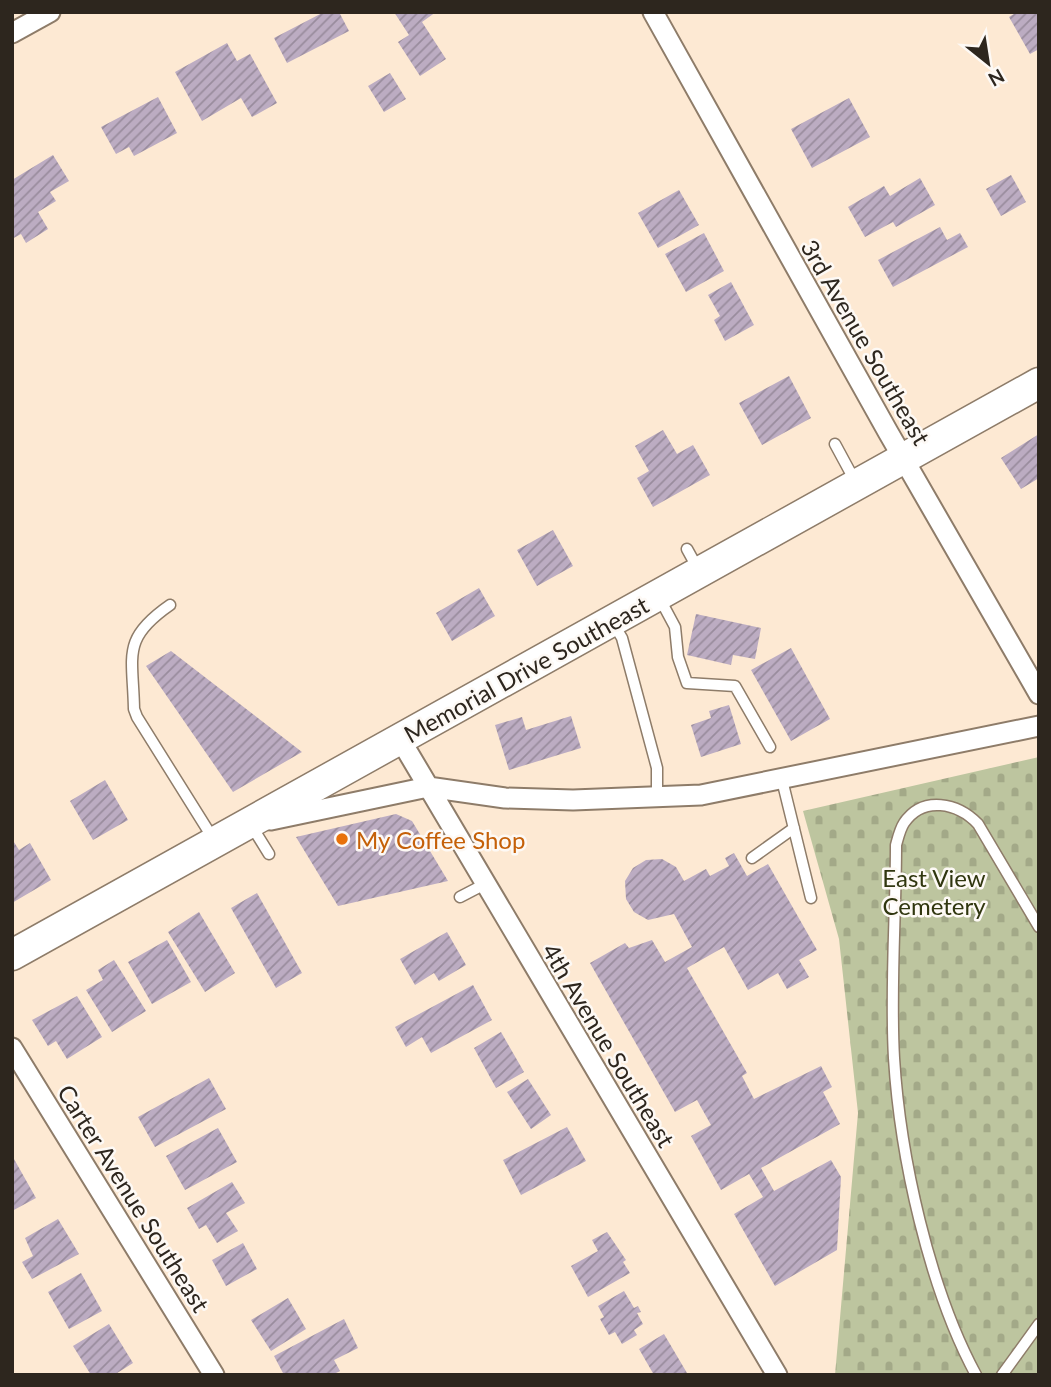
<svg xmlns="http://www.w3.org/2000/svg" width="1051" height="1387" font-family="Lato,sans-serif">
<defs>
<pattern id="cemetery-stones" width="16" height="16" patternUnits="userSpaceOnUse" patternTransform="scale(1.75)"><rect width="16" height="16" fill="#bdc59f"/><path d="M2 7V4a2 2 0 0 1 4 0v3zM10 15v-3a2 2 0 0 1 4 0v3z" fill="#a3a988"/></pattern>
<pattern id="building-hatch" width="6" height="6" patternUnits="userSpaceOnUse" patternTransform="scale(1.75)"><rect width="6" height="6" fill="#bcacc2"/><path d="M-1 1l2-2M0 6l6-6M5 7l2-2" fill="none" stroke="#998c9d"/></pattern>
</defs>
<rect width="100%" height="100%" fill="#fde9d3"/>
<!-- cemetery -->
<path fill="url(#cemetery-stones)" d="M 1039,757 L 1039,1375 L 835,1375 L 858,1113 L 839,939 L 803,811 Z"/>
<!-- building -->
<path fill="url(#building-hatch)" d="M 324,12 L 339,12 L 349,31 L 287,63 L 274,38 Z
M 394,12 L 436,12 L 422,22 L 446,59 L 420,76 L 398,42 L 409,35 Z
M 1017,12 L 1039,12 L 1039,49 L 1030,54 L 1009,17 Z
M 227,43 L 237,61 L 250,54 L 277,103 L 252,117 L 241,98 L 202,121 L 175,72 Z
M 390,73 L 406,99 L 384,112 L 368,86 Z
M 158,97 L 177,133 L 134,156 L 129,147 L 116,154 L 101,127 Z
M 849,98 L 870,137 L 812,168 L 791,129 Z
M 53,155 L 69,181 L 50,192 L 56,201 L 38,212 L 48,229 L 26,243 L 21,234 L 12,239 L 12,180 Z
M 1011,175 L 1026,202 L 1001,216 L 986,189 Z
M 920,178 L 935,205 L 896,227 L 893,222 L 865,237 L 848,207 L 884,186 L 890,196 Z
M 679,190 L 699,225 L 658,248 L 638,213 Z
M 940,227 L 947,240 L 960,233 L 968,247 L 893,287 L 878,260 Z
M 704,233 L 724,271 L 686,292 L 665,254 Z
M 731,282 L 754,325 L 725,341 L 714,320 L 720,316 L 708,295 Z
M 789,376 L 811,418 L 762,445 L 739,403 Z
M 663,430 L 677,454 L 693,445 L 710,475 L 653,507 L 637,478 L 649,471 L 635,446 Z
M 1039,434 L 1039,478 L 1021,489 L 1001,458 Z
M 553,530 L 573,566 L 537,586 L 517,550 Z
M 479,588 L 495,616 L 452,641 L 436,613 Z
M 696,614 L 761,628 L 755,659 L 733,655 L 731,665 L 687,655 Z
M 791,648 L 830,719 L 791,741 L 751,670 Z
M 171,651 L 302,752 L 233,792 L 146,666 Z
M 729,705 L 741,744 L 701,757 L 691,725 L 711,718 L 709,711 Z
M 571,716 L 581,748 L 509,770 L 495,725 L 522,717 L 526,730 Z
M 105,780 L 128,820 L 93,840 L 70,801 Z
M 396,814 L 412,821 L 448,881 L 338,906 L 296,837 Z
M 12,839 L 19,850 L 30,843 L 51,880 L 12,903 Z
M 734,853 L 747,876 L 768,864 L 817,950 L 799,960 L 809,977 L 787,989 L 778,973 L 748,990 L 724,947 L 687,968 L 747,1073 L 742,1076 L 754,1099 L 821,1066 L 832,1087 L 823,1092 L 840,1124 L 761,1168 L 774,1191 L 831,1160 L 841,1177 L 837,1250 L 775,1286 L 734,1214 L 763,1197 L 749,1174 L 721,1190 L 691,1136 L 711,1125 L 697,1100 L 675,1112 L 590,963 L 625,943 L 629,948 L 652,940 L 665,962 L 692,947 L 674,914 L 648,920 L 634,912 L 626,899 L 625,881 L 633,868 L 646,860 L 662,859 L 676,867 L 684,881 L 706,869 L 710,876 L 729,866 L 725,858 Z
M 257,893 L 302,973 L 276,988 L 231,908 Z
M 199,912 L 235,973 L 205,992 L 168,932 Z
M 447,932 L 466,965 L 439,981 L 434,973 L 415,985 L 400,959 Z
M 167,940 L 191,982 L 152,1004 L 128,962 Z
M 114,960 L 146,1011 L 112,1032 L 86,990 L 103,980 L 98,970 Z
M 473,985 L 492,1020 L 431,1053 L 422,1037 L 406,1047 L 395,1027 Z
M 77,996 L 102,1037 L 67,1059 L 56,1041 L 48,1046 L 32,1020 Z
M 501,1032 L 524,1072 L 496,1088 L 474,1048 Z
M 209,1078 L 226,1109 L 155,1147 L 138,1117 Z
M 528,1079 L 551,1115 L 531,1129 L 507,1092 Z
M 567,1127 L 586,1161 L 521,1195 L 503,1160 Z
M 218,1128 L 237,1162 L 185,1190 L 166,1156 Z
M 14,1159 L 36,1198 L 12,1211 L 12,1160 Z
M 232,1182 L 245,1203 L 226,1213 L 238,1231 L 217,1243 L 206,1225 L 199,1229 L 187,1208 Z
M 58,1219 L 79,1254 L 32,1279 L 22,1262 L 33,1256 L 25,1238 Z
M 607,1232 L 626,1260 L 623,1262 L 630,1273 L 588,1297 L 571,1266 L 598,1251 L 592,1240 Z
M 243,1243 L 257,1269 L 226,1286 L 212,1260 Z
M 81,1273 L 102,1311 L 69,1329 L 48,1292 Z
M 624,1291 L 634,1308 L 638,1306 L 641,1312 L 637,1313 L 643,1324 L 634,1330 L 637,1335 L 622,1344 L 615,1332 L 609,1335 L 600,1319 L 604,1317 L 598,1306 Z
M 288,1298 L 306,1329 L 271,1351 L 251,1320 Z
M 344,1319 L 358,1348 L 334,1360 L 340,1371 L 332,1375 L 284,1375 L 274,1356 Z
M 109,1324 L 133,1363 L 114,1375 L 91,1375 L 73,1346 Z
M 664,1334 L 687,1373 L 683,1375 L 654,1375 L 639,1349 Z"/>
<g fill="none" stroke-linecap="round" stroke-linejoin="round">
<!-- service casing -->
<g stroke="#8e7c69" stroke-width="13">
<path id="service" d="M 835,444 L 855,481
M 687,549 L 698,569
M 660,599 L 675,627 L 678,657 L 687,683 L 735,686 L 770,747
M 170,605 C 121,639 133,655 134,709 L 137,717 L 214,840
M 613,623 L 622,638 L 657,768 L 657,797
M 782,780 L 811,898
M 251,825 L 269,854
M 752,858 L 794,828
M 460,897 L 485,884
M 976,1375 C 929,1288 900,1156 894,1058 C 890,987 896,915 896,845 C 898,838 900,829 904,823 C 923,795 958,803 978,824 L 1039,927
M 1002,1375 L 1039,1324"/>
</g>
<!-- minor casing -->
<g stroke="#8e7c69" stroke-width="23">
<path id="minor" d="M 653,12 L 888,432 L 1039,694
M 12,33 L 50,12
M 400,739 L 777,1375
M 271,820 L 428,787 L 505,798 L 573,800 L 701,795 L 1039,726
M 12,1048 L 214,1375"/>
</g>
<!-- primary casing -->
<g stroke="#8e7c69" stroke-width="33">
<path id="primary" d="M 12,955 L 1039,383"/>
</g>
<!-- service -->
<use href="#service" stroke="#fff" stroke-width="10"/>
<!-- minor -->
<use href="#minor" stroke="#fff" stroke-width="19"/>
<!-- primary -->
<use href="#primary" stroke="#fff" stroke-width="30"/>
</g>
<!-- markers -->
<circle fill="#e8710a" stroke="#fdf9f5" stroke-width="2.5" cx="342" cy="839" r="7"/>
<g text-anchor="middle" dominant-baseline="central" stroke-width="5" stroke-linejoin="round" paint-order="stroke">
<!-- street labels -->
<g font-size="24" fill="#2d261e" stroke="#fdf9f5">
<text transform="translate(866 342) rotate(60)">3rd Avenue Southeast</text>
<text transform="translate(526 669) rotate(-29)">Memorial Drive Southeast</text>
<text transform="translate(609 1045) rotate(59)">4th Avenue Southeast</text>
<text transform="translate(134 1198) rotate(58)">Carter Avenue Southeast</text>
</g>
<!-- food labels -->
<g font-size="24" fill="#c56008" stroke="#fdf9f5" text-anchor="start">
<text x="356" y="839">My Coffee Shop</text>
</g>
<!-- park labels -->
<g font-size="24" fill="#30360f" stroke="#fdf9f5">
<text x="934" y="877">East View<tspan x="934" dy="28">Cemetery</tspan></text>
</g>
</g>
<!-- border -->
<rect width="1051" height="1387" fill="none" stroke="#2d261e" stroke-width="28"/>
<!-- north arrow -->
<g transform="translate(988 63) rotate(150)" stroke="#fdf9f5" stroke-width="5" paint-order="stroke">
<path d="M0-5L12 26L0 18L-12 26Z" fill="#2d261e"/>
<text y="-10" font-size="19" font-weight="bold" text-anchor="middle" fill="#2d261e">N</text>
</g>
</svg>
